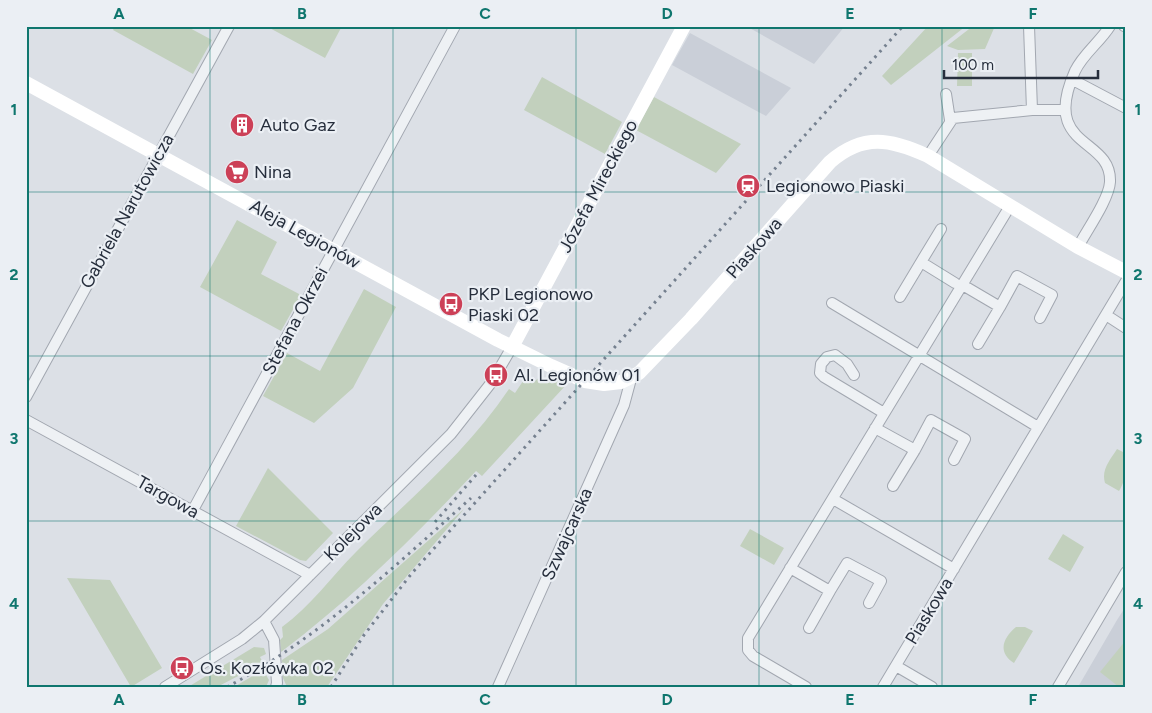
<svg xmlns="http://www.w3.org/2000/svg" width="1152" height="713" font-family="Figtree,sans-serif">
<rect width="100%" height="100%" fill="#dce0e6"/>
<!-- built -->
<path fill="#cacfd8" d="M 746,26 L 845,26 L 814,64 Z
M 690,33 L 791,88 L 766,116 L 672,65 Z
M 1126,606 L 1126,687 L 1078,687 L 1117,620 Z"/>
<!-- green -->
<path fill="#c2d0bd" d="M 115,26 L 186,26 L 212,40 L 193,74 L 113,30 Z
M 266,26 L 342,26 L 325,58 Z
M 928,26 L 966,26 L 891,85 L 882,76 Z
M 973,26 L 995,26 L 985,49 L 958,50 L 947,46 Z
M 958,53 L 972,53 L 972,86 L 957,86 Z
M 542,77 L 622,122 L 605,154 L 524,110 Z
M 654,97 L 741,144 L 716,173 L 636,130 Z
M 237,220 L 277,242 L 261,274 L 301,295 L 281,331 L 200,287 Z
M 364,289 L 396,307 L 353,388 L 314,423 L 263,396 L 287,353 L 320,371 Z
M 540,377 L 561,381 L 566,385 L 482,476 L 476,471 C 413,538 355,596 281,652 L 280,640 L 283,637 L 282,627 C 310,607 331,577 356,552 C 409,499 467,452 509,389 L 515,393 L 523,381 L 532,383 Z
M 1117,449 L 1125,453 C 1126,468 1127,478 1119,491 L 1105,483 C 1101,470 1110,460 1117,449 Z
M 268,468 L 333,533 L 306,561 L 300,560 L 236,526 Z
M 464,509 L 383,604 L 327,687 L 287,687 L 283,678 L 282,660 L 328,629 Z
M 750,529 L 784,548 L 774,565 L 740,546 Z
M 1063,534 L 1084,547 L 1070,572 L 1048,559 Z
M 67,578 L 110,580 L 162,668 L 131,687 Z
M 1016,627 L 1025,627 L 1033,631 L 1014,663 C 997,652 1003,638 1016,627 Z
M 1126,640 L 1126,687 L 1119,687 L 1100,672 Z
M 254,647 L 264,648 L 266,654 L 260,657 L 263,663 L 217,687 L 188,687 Z
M 263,670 L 269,680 L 266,687 L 234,687 Z"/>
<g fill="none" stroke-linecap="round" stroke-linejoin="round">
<!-- street casing -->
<g stroke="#a2a7b0" stroke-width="12">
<path id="street" d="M 1029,26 L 1032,110
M 1124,26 L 1126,27
M 1073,80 L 1126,108
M 946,94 L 950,120
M 928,156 L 953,118 L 1032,110 L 1065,110
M 1078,247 C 1087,230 1109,199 1110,182 C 1112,136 1040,150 1075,71 C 1083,54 1100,42 1110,26
M 921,262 L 941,229
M 966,287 L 1000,307 L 978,344
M 900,297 L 921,262 L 955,283
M 832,303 L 1038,427
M 1000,307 L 1017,276 L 1052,295 L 1040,318
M 1106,315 L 1126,328
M 854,375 L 847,364 L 835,355 L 827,357 L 821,364 L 820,373 L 824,377 L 884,413
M 26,397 L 229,26
M 26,420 L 310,575
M 875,428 L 915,450 L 931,420 L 965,439 L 954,460
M 893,486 L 915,450
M 833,499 L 954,569
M 193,510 L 455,26
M 790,568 L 830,591 L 809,628
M 830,591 L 847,563 L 881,581 L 869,603
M 264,621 L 274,640 L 277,683 L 276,687
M 896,666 L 932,687
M 165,687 L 242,639 L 264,621 L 451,434 L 491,383 L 512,347
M 498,687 L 624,405 L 631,379
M 806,687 L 753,656 L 748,650 L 748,638 L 1010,206
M 883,687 L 1126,281
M 1058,687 L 1126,572"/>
</g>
<!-- street -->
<use href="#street" stroke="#eef1f4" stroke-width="10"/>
<!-- secondary -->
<path stroke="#fff" stroke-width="14" d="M 26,83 L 498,340 L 551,366 L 585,381 L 604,384 L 621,382 L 639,373 L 691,319 L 830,162 C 863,133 891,139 928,156 L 1078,247 L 1126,272
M 512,347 L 684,26"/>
<!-- rail -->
<path stroke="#75808f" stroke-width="3" stroke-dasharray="2.5 5" stroke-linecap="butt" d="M 435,522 L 476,475
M 227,687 C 319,638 394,567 471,498
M 331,687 L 364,635 L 412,573 L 903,26"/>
</g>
<!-- grid -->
<path fill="none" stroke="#0f766e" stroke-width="1" stroke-opacity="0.55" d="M 210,26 L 210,687M 393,26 L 393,687M 576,26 L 576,687M 759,26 L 759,687M 942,26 L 942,687M 26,192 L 1126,192M 26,356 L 1126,356M 26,521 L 1126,521"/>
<!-- icons -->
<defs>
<g id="building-disc" transform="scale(1.25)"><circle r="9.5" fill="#cc4057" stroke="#ebeff4"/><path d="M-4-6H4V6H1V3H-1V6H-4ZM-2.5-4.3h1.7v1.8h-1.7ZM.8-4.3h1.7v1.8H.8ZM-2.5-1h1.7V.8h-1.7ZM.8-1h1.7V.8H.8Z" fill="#fff"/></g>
<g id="supermarket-disc" transform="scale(1.25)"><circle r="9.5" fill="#cc4057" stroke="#ebeff4"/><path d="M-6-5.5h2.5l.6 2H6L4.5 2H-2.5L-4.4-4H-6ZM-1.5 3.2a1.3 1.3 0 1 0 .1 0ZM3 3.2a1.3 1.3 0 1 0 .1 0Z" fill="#fff"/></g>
<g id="station-disc" transform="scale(1.25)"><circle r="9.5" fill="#cc4057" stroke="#ebeff4"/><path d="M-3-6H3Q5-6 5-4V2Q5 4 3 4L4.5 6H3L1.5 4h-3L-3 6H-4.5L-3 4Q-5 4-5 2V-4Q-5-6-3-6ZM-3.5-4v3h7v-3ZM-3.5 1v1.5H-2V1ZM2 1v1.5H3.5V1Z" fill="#fff"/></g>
<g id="bus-disc" transform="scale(1.25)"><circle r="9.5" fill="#cc4057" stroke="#ebeff4"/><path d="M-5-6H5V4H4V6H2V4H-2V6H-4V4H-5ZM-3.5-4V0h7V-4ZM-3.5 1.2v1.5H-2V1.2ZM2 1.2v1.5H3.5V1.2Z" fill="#fff"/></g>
</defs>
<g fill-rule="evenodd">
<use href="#building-disc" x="242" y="125"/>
<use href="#supermarket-disc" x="237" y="172"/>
<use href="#station-disc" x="748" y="186"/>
<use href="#bus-disc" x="451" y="304"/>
<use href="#bus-disc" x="496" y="375"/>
<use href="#bus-disc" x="182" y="668"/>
</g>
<g text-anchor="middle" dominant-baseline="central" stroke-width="4.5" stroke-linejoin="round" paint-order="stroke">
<!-- poi labels -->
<g font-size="18" fill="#262e3c" stroke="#ebeff4" text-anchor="start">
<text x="260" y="125">Auto Gaz</text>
<text x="254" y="172">Nina</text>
<text x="766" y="186">Legionowo Piaski</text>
<text x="468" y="294">PKP Legionowo<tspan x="468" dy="21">Piaski 02</tspan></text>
<text x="514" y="375">Al. Legionów 01</text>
<text x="200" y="668">Os. Kozłówka 02</text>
</g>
<!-- street labels -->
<g font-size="18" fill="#262e3c" stroke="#ebeff4">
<text transform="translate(598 186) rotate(-62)">Józefa Mireckiego</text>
<text transform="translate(127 211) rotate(-61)">Gabriela Narutowicza</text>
<text transform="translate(305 234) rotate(29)">Aleja Legionów</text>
<text transform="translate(754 248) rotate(-49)">Piaskowa</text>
<text transform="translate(295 321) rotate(-62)">Stefana Okrzei</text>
<text transform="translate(168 497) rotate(29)">Targowa</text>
<text transform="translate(353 532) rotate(-45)">Kolejowa</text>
<text transform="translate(567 534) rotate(-66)">Szwajcarska</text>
<text transform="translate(929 611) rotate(-59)">Piaskowa</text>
</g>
</g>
<!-- border -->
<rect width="1152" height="713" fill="none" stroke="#ebeff4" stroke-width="55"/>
<!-- scale -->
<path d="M944 70v8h154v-8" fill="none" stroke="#262e3c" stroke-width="2.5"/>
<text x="952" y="70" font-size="15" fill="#262e3c" stroke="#ebeff4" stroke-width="4" paint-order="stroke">100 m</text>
<rect x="28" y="28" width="1096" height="658" fill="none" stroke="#0f766e" stroke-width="2"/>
<g font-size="16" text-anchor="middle" font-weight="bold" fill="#0f766e">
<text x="119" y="19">A</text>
<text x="302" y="19">B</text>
<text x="485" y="19">C</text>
<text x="667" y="19">D</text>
<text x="850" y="19">E</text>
<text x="1033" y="19">F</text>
<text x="14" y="115">1</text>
<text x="1138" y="115">1</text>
<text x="14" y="280">2</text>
<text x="1138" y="280">2</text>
<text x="14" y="444">3</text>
<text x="1138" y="444">3</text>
<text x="14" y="609">4</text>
<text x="1138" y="609">4</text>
<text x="119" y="705">A</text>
<text x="302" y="705">B</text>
<text x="485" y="705">C</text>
<text x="667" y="705">D</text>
<text x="850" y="705">E</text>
<text x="1033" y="705">F</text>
</g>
</svg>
